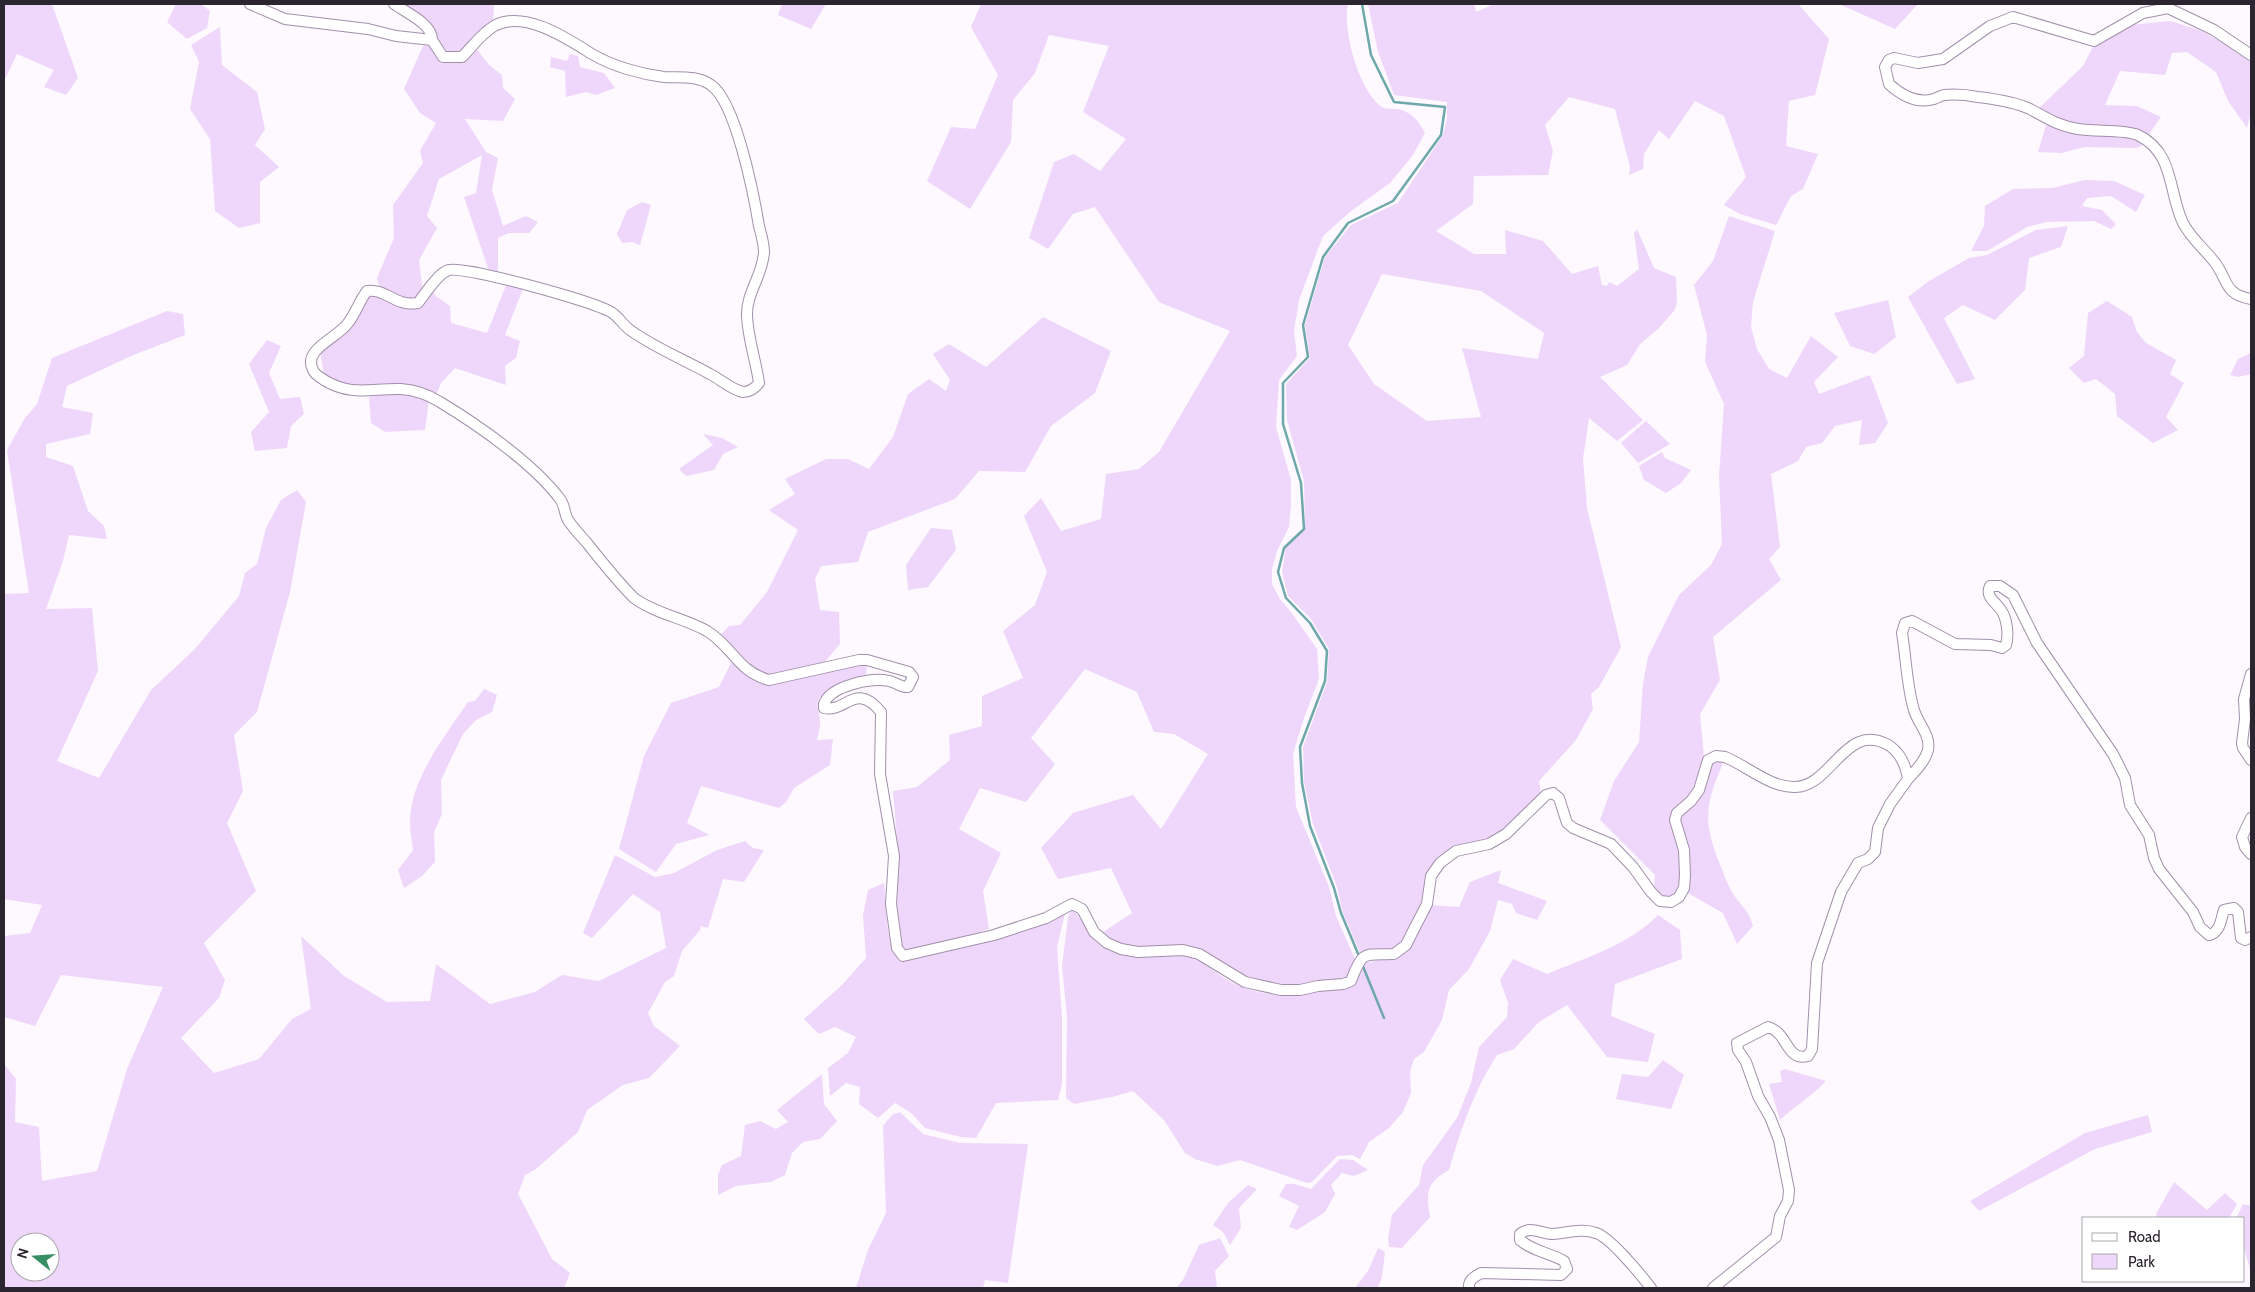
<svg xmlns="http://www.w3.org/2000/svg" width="2255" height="1292" font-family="Cabin,sans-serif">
<rect width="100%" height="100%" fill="#fdf9ff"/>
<!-- green -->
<path fill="#efd7fb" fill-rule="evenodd" d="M 4,4 L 52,4 L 78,78 L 66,95 L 44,87 L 54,70 L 17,54 L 4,81 Z
M 176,4 L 201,4 L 210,11 L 207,28 L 187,39 L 167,22 Z
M 406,4 L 494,4 L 493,23 L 459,54 L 444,54 L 409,10 Z
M 782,4 L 826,4 L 811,29 L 778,15 Z
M 981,4 L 1348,4 C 1342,29 1359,92 1382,107 C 1386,109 1393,109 1397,109 C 1412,112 1418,120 1425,133 L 1413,155 L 1390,183 L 1351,211 L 1323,236 L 1299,300 L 1294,331 L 1297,356 L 1279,380 L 1276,427 L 1291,480 L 1291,504 L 1289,527 L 1277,551 L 1272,569 L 1272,584 L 1280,599 L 1291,612 L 1317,649 L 1319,679 L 1304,718 L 1293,754 L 1296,807 L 1329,887 L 1336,916 L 1355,959 L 1349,978 L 1342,981 L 1282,988 L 1244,978 L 1199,950 L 1120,946 L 1100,934 L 1132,913 L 1111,868 L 1058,879 L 1041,848 L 1073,813 L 1133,795 L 1161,829 L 1208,754 L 1174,734 L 1154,732 L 1137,692 L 1085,669 L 1031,738 L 1055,764 L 1026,802 L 980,788 L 959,829 L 1001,853 L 983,891 L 989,929 C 961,938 932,951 903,951 L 897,913 L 898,851 L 893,791 L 917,787 L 950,760 L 949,735 L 982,726 L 982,696 L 1023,678 L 1003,631 L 1035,605 L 1047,572 L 1024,516 L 1041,498 L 1061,531 L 1101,519 L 1106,474 L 1139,469 L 1159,452 L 1230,331 L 1159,302 L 1095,207 L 1073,214 L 1048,249 L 1029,238 L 1054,162 L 1074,154 L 1100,171 L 1126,139 L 1083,112 L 1109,46 L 1049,35 L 1035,73 L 1013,100 L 1011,142 L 970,209 L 927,181 L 951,127 L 975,129 L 998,75 L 971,27 Z
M 1368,4 L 1474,4 L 1476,12 L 1494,4 L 1798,4 L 1829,39 L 1815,95 L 1789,101 L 1786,146 L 1818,154 L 1803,189 L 1791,196 L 1776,225 L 1740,214 L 1724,205 L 1746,177 L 1724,116 L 1695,101 L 1669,139 L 1659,130 L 1644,154 L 1643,169 L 1629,175 L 1630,167 L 1615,109 L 1569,97 L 1545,125 L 1553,151 L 1548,175 L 1474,176 L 1473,204 L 1436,231 L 1474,254 L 1506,254 L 1505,230 L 1543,241 L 1572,274 L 1598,266 L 1602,285 L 1607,286 L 1609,282 L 1617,286 L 1639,269 L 1634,233 L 1637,229 L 1654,268 L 1676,277 L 1677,303 L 1674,311 L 1658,329 L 1640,344 L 1627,365 L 1600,377 L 1643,420 L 1617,441 L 1589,418 L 1583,459 L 1587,508 L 1621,647 L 1599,687 L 1591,694 L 1593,709 L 1576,740 L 1539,781 L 1541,793 L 1502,833 L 1438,863 C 1431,883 1412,941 1394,950 C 1387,954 1378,952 1371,949 L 1361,955 L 1343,913 L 1337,887 L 1313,824 L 1304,782 L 1303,747 L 1327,682 L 1329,649 L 1311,619 L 1288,596 L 1282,572 L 1286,547 L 1305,527 L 1304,481 L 1287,420 L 1286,384 L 1310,358 L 1305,325 L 1325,257 L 1351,225 L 1398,203 L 1443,135 L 1447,118 L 1447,102 L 1394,95 L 1378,52 ZM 1382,274 L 1481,291 L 1544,333 L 1538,359 L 1462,348 L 1481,417 L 1427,421 L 1374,384 L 1348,345 Z
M 1839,4 L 1918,4 L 1895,29 Z
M 2170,21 L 2199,30 L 2226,44 L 2251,62 L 2251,111 L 2247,128 L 2228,101 L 2216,72 L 2187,52 L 2172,53 L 2165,75 L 2120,71 L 2105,105 L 2137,106 L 2161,117 L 2147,137 L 2070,125 L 2038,109 L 2083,66 L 2094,45 L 2131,25 Z
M 220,27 L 222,65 L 257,92 L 265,129 L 255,145 L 279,167 L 260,182 L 260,223 L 239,228 L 215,211 L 210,139 L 190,109 L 199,62 L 191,45 Z
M 430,45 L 445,60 L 476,48 L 489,65 L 502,75 L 503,88 L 515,99 L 503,121 L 465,119 L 486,152 L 498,158 L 492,190 L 503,226 L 526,216 L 538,222 L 529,233 L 509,233 L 498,238 L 498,275 L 489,271 L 464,197 L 476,193 L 482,155 L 439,179 L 427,216 L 437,228 L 419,260 L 423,293 C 408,306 396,297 380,289 L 377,278 L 394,238 L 393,205 L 423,163 L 420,151 L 436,123 L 420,113 L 404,89 L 423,46 Z
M 570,54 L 578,56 L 580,67 L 604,73 L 615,88 L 596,95 L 586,92 L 566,97 L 565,71 L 550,67 L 551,57 L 567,61 Z
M 2046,125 C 2076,133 2122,129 2146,144 L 2136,148 L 2085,147 L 2061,153 L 2038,152 Z
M 2085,180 L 2114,181 L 2145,195 L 2136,212 L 2111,196 L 2087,198 L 2082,206 L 2102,210 L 2116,224 L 2111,229 L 2094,221 L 2047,222 L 2027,227 L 1987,251 L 1971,251 L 1984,226 L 1985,206 L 2013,189 L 2052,188 Z
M 642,202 L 651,205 L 640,245 L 632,242 L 622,243 L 617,234 L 627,210 Z
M 1729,216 L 1775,231 L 1753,302 L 1751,327 L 1757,349 L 1769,369 L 1787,378 L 1811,336 L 1838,357 L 1814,382 L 1819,394 L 1870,375 L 1888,423 L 1875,443 L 1859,445 L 1862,420 L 1835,426 L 1822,443 L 1806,447 L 1798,461 L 1771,474 L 1780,547 L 1769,559 L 1781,580 L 1713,637 L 1720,680 L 1700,714 L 1704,756 L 1702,771 L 1691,794 L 1677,807 C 1679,830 1689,878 1674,895 L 1664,896 L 1654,889 L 1655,875 L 1600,820 L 1614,781 L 1639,742 L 1643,683 L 1648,657 L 1679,595 L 1711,565 L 1722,544 L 1719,476 L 1724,404 L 1705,362 L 1707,335 L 1694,285 L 1713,261 Z
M 2068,226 L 2061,247 L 2029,258 L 2025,290 L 1995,320 L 1963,305 L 1944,318 L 1975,379 L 1957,384 L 1908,297 L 1929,281 L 1969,258 L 1987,255 L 2036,230 Z
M 507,283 L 524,286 L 505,335 L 520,341 L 516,358 L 505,366 L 506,385 L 455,368 L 441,383 L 436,396 L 345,386 L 324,376 L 320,351 L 370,294 L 406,307 L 431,289 L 436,296 L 450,306 L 451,323 L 487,333 Z
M 1888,300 L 1896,337 L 1874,354 L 1850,346 L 1834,313 Z
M 2107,301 L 2132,317 L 2137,332 L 2146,343 L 2176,360 L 2170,374 L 2184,383 L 2166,417 L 2178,430 L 2153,443 L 2117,416 L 2115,394 L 2096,379 L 2084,383 L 2069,368 L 2084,356 L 2088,313 Z
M 167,311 L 183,314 L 185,335 L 131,356 L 67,386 L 62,407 L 93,413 L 90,434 L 46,444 L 46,457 L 73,466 L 88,511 L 104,526 L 107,539 L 69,535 L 63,561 L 46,609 L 92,608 L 98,671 L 57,761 L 99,778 L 151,690 L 195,649 L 239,596 L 245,573 L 257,564 L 266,528 L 281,500 L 297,490 L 306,502 L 290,592 L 257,712 L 234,735 L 243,791 L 227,823 L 256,891 L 204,943 L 225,980 L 219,998 L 181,1038 L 214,1073 L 259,1059 L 292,1019 L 311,1009 L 301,936 L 344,976 L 387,1002 L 430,1001 L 436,964 L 490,1004 L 535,992 L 562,975 L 599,981 L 666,948 L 660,912 L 633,894 L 592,938 L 583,933 L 615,855 L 655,877 L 674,873 L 717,850 L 745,841 L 753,848 L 764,850 L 744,882 L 723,879 L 708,928 L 701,926 L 700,930 L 682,951 L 674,976 L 665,982 L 648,1013 L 654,1026 L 680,1046 L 649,1078 L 623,1085 L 587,1110 L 578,1132 L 536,1169 L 525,1175 L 518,1194 L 552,1259 L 570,1273 L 564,1288 L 4,1288 L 4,1064 L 16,1079 L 15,1122 L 39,1127 L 42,1181 L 97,1171 L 127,1069 L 163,987 L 61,975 L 35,1026 L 4,1017 L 4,936 L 30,933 L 42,905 L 4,899 L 4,594 L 29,593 L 7,450 L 25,418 L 37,404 L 52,358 ZM 20,1242 L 50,1242 L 50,1272 L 20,1272 Z
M 1043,317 L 1111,351 L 1095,393 L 1051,426 L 1025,472 L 979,471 L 955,499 L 868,532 L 858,562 L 821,566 L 815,579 L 820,610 L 839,612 L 840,644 L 822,665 C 800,670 765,684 746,665 C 736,655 730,645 719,636 L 729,626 L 740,625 L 767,592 L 798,530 L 769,510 L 795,494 L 785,479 L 826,459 L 848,459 L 869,469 L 893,437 L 908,394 L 929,379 L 946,391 L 950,380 L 933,354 L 949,344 L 986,367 Z
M 267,340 L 281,346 L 269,373 L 280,399 L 300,397 L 304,414 L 291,426 L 287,448 L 255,451 L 251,432 L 269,412 L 249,364 Z
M 2251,353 L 2251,374 L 2238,377 L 2230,375 L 2238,359 Z
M 382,394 L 405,394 L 429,399 L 425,430 L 385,432 L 371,423 L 369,397 Z
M 1646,421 L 1670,444 L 1638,463 L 1621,443 Z
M 703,434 L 722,438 L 738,447 L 723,454 L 714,470 L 686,476 L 679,469 L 713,445 Z
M 1662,452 L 1665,458 L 1691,470 L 1681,483 L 1666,493 L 1644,480 L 1639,466 Z
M 931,528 L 952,530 L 956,550 L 928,587 L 908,590 L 906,565 Z
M 732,661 L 741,670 L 753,678 L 800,677 L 867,663 L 866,677 C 854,679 822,688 818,701 C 816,708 820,713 820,720 C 821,726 818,733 817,740 L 833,739 L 830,765 L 794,788 L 786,802 L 779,808 L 701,786 L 687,823 L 709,835 L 676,844 L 656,872 L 619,849 L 644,756 L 671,703 L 719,687 Z
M 484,689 L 497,695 L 492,712 L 476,720 L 463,734 L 441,780 L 442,814 L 434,832 L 435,862 L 422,876 L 404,888 L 398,870 L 413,850 C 412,841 410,832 410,823 C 410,778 445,737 468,702 L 475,701 Z
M 1724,761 C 1706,802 1702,819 1719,862 C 1723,871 1726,882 1731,890 C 1739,905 1749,909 1753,926 L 1737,944 L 1723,913 L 1686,892 L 1690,860 L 1679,819 L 1712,762 Z
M 1501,870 L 1498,883 L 1547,901 L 1537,920 L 1516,913 L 1512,904 L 1498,900 L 1490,931 L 1469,969 L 1449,990 L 1442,1020 L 1424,1052 L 1414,1059 L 1410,1072 L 1411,1093 L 1403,1112 L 1389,1128 L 1369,1142 L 1360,1159 L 1352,1155 L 1337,1156 L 1312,1182 L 1307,1183 L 1240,1160 L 1217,1166 L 1195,1159 L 1185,1153 L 1164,1120 L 1133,1091 L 1112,1097 L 1074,1104 L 1066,1098 L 1067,1017 L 1062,967 L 1068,917 L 1072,909 C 1086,922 1089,940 1107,949 C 1130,961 1158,949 1182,955 C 1206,960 1211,971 1231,982 C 1251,993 1279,997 1302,995 C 1308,994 1314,991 1320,990 C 1333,990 1342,990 1353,985 L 1364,963 L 1400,956 L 1411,945 L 1430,905 L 1459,907 L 1470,882 Z
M 884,883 C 887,908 884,937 899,958 L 911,960 L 1066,909 L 1057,947 L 1062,1018 L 1062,1084 L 1058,1100 L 996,1103 L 976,1138 L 961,1137 L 925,1128 L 911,1113 L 895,1103 L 878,1118 L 859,1104 L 860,1087 L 846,1083 L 830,1096 L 828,1068 L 848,1053 L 856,1037 L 835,1027 L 819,1034 L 804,1019 L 842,985 L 866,958 L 863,915 L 868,890 Z
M 1658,915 L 1680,930 L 1682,959 L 1615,984 L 1611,1016 L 1655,1034 L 1648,1062 L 1607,1057 L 1567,1005 L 1539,1022 L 1514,1049 L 1497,1055 C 1474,1091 1461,1128 1449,1170 C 1426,1183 1426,1192 1430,1217 L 1402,1248 L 1389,1247 L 1388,1239 L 1392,1215 L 1419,1185 L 1423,1165 L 1457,1118 L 1471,1083 L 1479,1047 L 1507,1017 L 1508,1003 L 1500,980 L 1513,959 L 1547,974 C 1585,958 1629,945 1658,915 Z
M 1663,1060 L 1684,1075 L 1671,1109 L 1616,1099 L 1622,1074 L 1648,1077 Z
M 1785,1069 L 1826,1081 C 1812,1096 1795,1106 1780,1120 L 1769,1084 L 1782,1082 L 1780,1071 Z
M 822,1074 L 824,1104 L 837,1121 L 820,1139 L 803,1142 L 792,1153 L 785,1175 L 771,1182 L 736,1186 L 718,1195 L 718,1175 L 722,1165 L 741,1156 L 745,1125 L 760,1121 L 776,1129 L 788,1122 L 777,1110 Z
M 900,1112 L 923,1134 L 960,1143 L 1028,1144 L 1008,1283 L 985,1280 L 983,1288 L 856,1288 L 868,1250 L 886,1213 L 883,1126 L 892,1115 Z
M 2148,1115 L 2152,1132 L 2095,1149 L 1979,1211 L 1970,1201 L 2085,1133 Z
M 1340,1159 L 1353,1160 L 1368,1170 L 1354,1176 L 1342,1173 L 1331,1185 L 1335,1194 L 1325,1212 L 1297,1230 L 1289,1227 L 1299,1206 L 1279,1196 L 1286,1184 L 1295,1184 L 1311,1189 Z
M 2174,1182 L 2207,1210 L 2225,1193 L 2237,1204 L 2229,1218 L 2157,1218 L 2156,1214 Z
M 1248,1185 L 1257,1189 L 1239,1208 L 1241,1228 L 1230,1245 L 1223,1232 L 1213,1225 L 1228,1203 Z
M 2243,1204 L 2251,1206 L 2250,1269 L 2244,1248 L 2244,1218 L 2236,1218 Z
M 1220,1238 L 1229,1256 L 1215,1271 L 1217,1288 L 1176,1288 L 1183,1280 L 1199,1245 Z
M 1378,1248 L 1385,1252 L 1382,1277 L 1378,1288 L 1355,1288 L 1368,1271 Z"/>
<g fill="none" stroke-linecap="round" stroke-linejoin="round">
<!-- stream -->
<path stroke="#6ea8aa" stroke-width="2.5" d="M 1359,956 L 1341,913 L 1334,888 L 1310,826 L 1302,783 L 1300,747 L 1325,681 L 1327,651 L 1310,623 L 1286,598 L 1278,572 L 1284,548 L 1304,529 L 1301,483 L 1283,424 L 1283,383 L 1308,357 L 1303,325 L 1323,257 L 1348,223 L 1393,201 L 1441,135 L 1445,107 L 1394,102 L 1371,55 L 1362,4
M 1362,964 L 1384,1018"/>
<!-- street casing -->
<g stroke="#a190aa" stroke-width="12">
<path id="street" d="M 250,4 L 285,19 L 368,29 L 396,36 L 432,40 C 433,24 405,12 394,4
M 432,40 L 443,57 L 462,57 C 472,47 481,34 494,26 C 524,9 568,39 592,54 C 612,66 640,74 664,77 C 680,78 697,75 711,85 C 736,102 754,196 759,226 C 761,234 764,243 764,252 C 763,275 746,293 747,316 C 748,339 756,361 759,383 C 755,388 750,392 743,392 C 732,390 720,379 710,374 C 683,359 655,348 630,330 C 623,325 618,316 611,312 C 592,301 466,266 449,270 C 439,272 424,295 418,303 C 395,307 386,288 367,291 C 359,301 356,313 348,323 C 338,338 302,349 313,370 C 315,375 320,377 324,380 C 352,397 371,388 401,389 C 414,390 429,395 440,402 C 478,425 534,464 560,499 C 565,505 564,513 568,520 C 573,528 581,536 587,543 C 602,562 617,581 634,598 C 656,614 684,618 707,631 C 733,647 737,671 769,680 L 859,660 L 867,660 L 909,672 L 913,677 L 908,687 C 901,688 896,682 889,681 C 872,677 830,686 824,704 L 824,708 C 846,713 855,681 881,712 L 880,774 L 894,856 L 891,904 L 897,948 L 903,956 L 994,935 L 1046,918 L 1072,904 L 1082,909 L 1094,932 L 1107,943 L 1121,949 L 1138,952 L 1183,950 L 1199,954 L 1245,982 L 1281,990 L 1300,990 L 1318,986 L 1343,984 L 1351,981 C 1363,949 1364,955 1394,954 L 1406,945 L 1414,929 L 1427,904 L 1431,876 L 1440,863 L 1456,851 L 1489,844 L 1506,834 L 1546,795 L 1553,793 L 1559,798 L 1567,823 L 1573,828 L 1611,844 L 1633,867 L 1651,892 L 1660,901 L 1671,902 L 1679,897 L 1684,888 L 1685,875 L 1684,850 L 1675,820 L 1677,813 L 1691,801 L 1699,790 L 1708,760 L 1716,756 L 1725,757 C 1747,766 1771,788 1795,787 C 1832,787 1846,719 1890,746 C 1901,754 1906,766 1908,779 L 1890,804 L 1878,828 L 1875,852 L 1868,859 L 1858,863 L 1841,892 L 1817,963 L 1812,1049 L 1808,1056 C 1786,1062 1788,1032 1768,1027 L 1737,1043 L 1738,1050 L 1746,1062 L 1758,1096 L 1770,1117 L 1779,1140 L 1789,1190 L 1788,1201 L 1780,1216 L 1776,1237 L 1713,1288
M 2251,55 L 2214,30 L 2168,8 L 2143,13 L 2094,41 L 2013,17 L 1990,26 L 1943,59 L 1918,63 L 1894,58 L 1889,60 L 1885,67 L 1889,84 C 1901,95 1917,104 1934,99 C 1937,98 1940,96 1944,95 C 1955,94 1967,95 1978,97 C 1995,99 2015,102 2030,109 C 2049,119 2056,125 2078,129 C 2095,132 2124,129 2138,135 C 2175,153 2168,192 2183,223 C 2192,240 2205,249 2216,264 C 2228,281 2225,295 2251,299
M 2251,674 L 2244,699 L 2245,719 L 2242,743 L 2243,748 L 2251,760
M 1908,779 C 1915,771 1925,762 1928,750 C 1931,735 1918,724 1914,710 C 1907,688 1906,657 1902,633 L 1905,623 L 1912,621 L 1955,644 L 1991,645 L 2002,648 L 2006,645 C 2009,635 2007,618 2001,610 C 1995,601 1985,597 1990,586 L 2000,586 L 2013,595 L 2037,643 L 2113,754 L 2125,778 L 2130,805 L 2149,835 L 2154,858 L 2159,869 L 2193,912 L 2200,927 L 2209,935 C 2220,933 2221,919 2224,910 L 2234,908 L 2238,912 L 2241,938 L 2245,940 L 2251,937
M 2251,818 L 2242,837 L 2245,847 L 2251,854
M 1469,1288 C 1468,1280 1474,1277 1481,1273 L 1561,1275 L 1567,1269 L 1564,1261 C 1550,1253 1532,1251 1520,1240 L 1520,1234 C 1531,1225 1541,1234 1553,1234 C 1567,1233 1582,1228 1596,1233 C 1610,1237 1641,1275 1651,1288"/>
</g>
<!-- street -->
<use href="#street" stroke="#fff" stroke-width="10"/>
</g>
<!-- border -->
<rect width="2255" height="1292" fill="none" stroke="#2b252f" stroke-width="10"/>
<!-- legend -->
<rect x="2082" y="1217" width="162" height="65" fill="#ffffff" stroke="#aaa8ac"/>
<rect x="2092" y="1233" width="25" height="8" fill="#ffffff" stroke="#aaa8ac"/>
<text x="2128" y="1242" font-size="15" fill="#2b252f">Road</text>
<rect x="2092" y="1254" width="25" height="15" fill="#efd7fb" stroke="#aaa8ac"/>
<text x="2128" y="1267" font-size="15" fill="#2b252f">Park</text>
<!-- north arrow -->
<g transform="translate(35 1257) rotate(287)"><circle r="24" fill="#ffffff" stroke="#aaa8ac"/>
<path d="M0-4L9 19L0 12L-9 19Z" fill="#368f64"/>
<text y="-8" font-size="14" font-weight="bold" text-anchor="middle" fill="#2b252f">N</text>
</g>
</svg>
